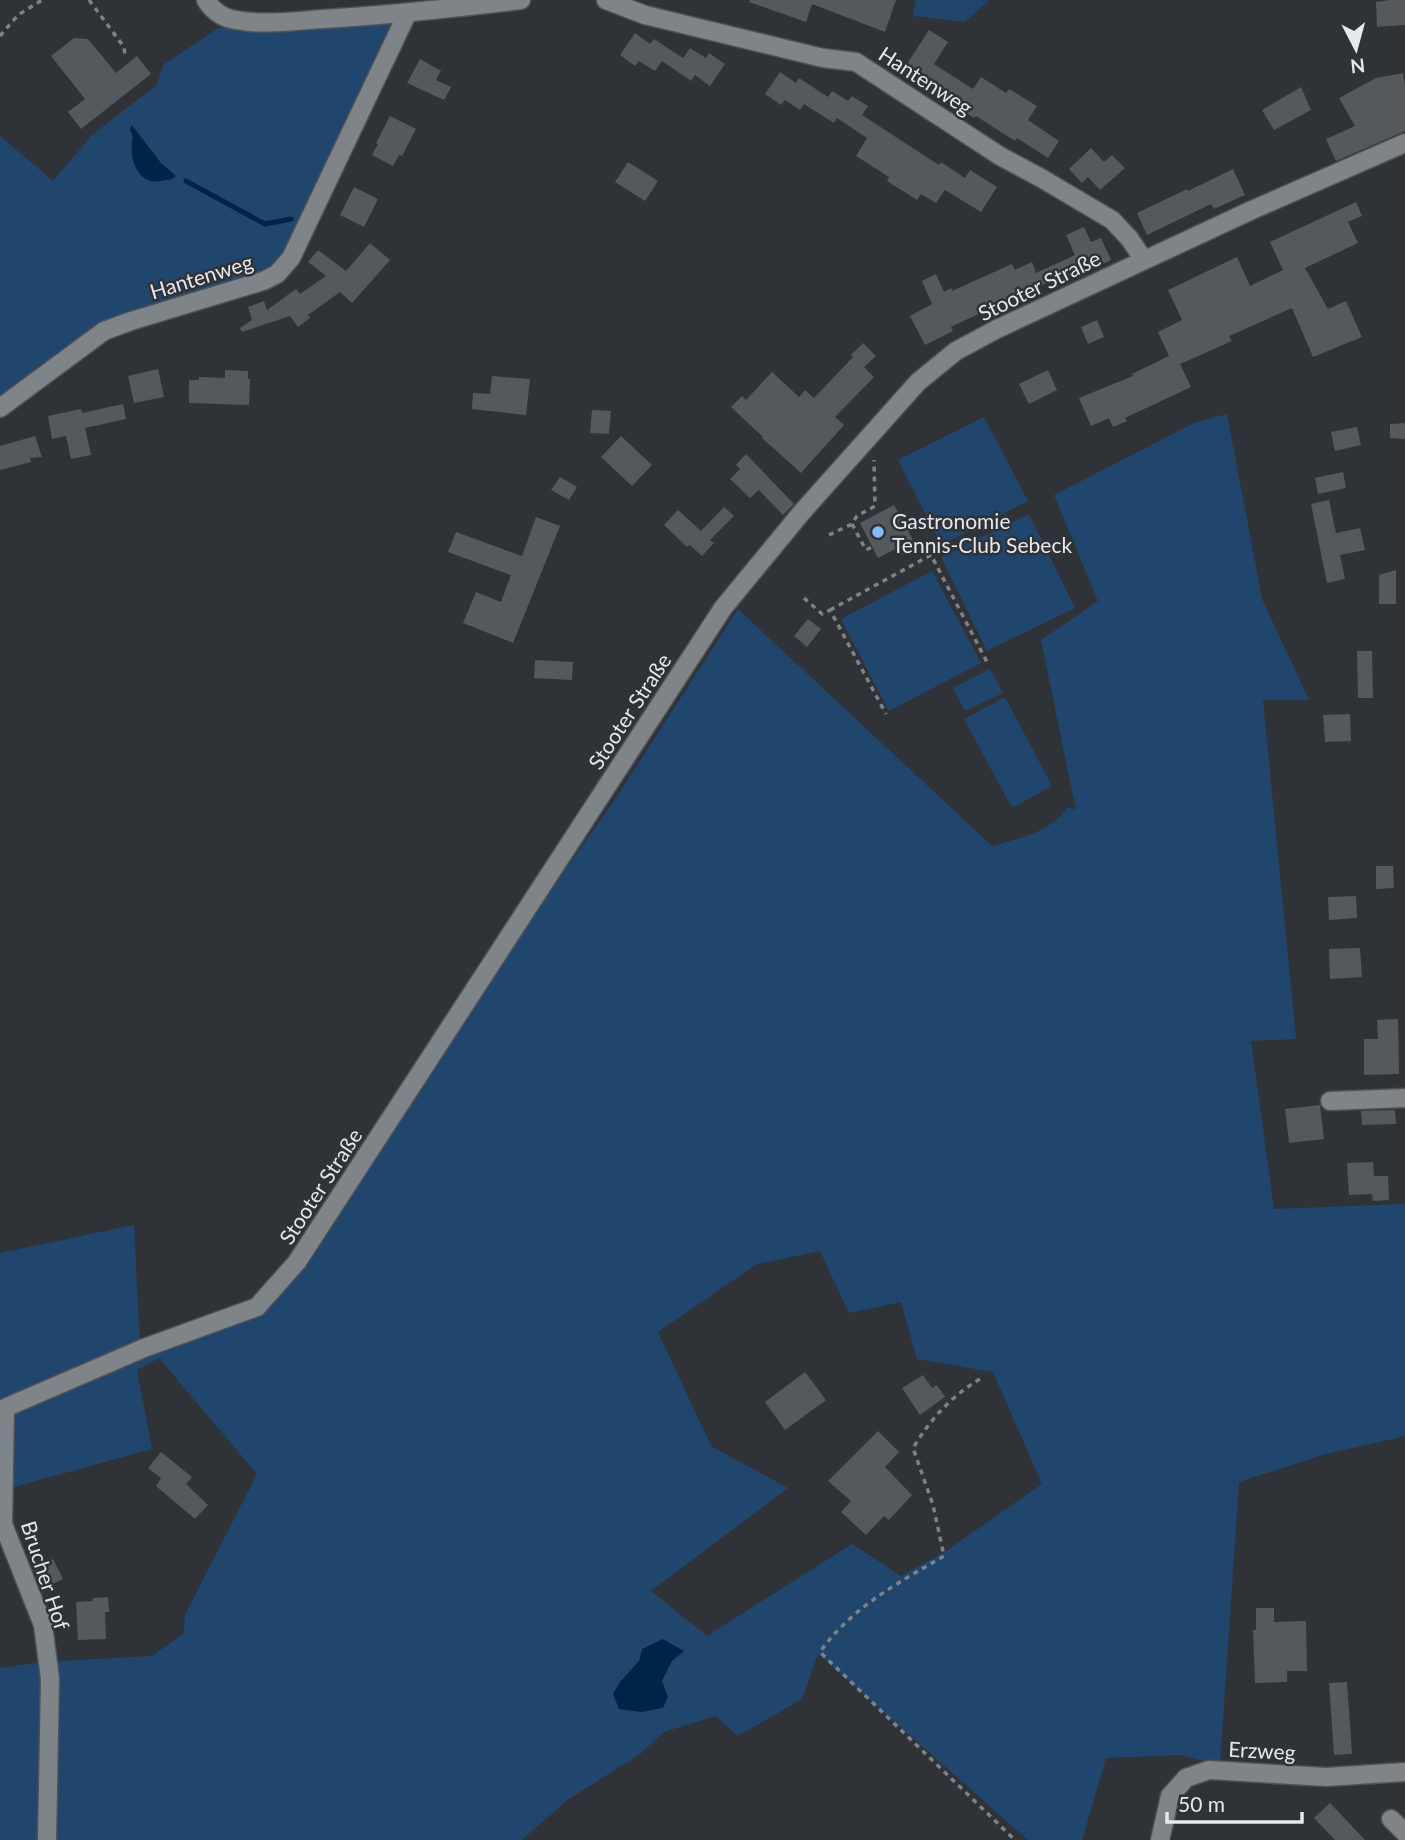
<svg xmlns="http://www.w3.org/2000/svg" width="1405" height="1840" font-family="Lato,sans-serif">
<rect width="100%" height="100%" fill="#2f3338"/>
<!-- green -->
<path fill="#21466d" fill-rule="evenodd" d="M 916,0 L 989,0 L 965,22 L 913,16 Z
M 410,9 L 279,262 L 266,272 L 113,321 L 0,395 L 0,136 L 53,181 L 93,134 L 157,85 L 163,65 L 217,29 L 270,16 Z
M 1227,414 L 1262,599 L 1309,700 L 1263,700 L 1296,1039 L 1251,1041 L 1274,1209 L 1405,1204 L 1405,1436 L 1322,1455 L 1239,1482 L 1220,1765 L 1180,1755 L 1106,1758 L 1082,1840 L 1028,1840 L 818,1654 L 802,1699 L 738,1736 L 716,1716 L 664,1732 L 640,1754 L 566,1801 L 522,1840 L 0,1840 L 0,1668 L 41,1662 L 152,1656 L 184,1633 L 185,1615 L 257,1474 L 159,1358 L 137,1370 L 152,1449 L 10,1488 L 0,1502 L 0,1253 L 134,1225 L 140,1344 L 245,1304 L 276,1278 L 616,798 L 738,609 L 992,846 C 1022,837 1048,834 1068,807 L 1076,810 L 1041,640 L 1098,601 L 1054,495 L 1194,423 ZM 820,1251 L 849,1313 L 901,1302 L 917,1359 L 993,1372 L 1042,1484 L 946,1551 L 901,1576 L 852,1544 L 707,1636 L 651,1591 L 788,1488 L 711,1446 L 658,1332 L 757,1264 Z
M 984,417 L 1028,501 L 941,545 L 898,460 Z
M 1029,514 L 1075,608 L 987,651 L 941,557 Z
M 932,571 L 981,663 L 889,711 L 841,619 Z
M 990,669 L 1003,693 L 965,711 L 953,688 Z
M 1005,697 L 1052,786 L 1012,808 L 964,719 Z"/>
<!-- water -->
<path fill="#002448" d="M 132,125 L 161,163 L 176,176 C 171,181 168,179 161,181 C 137,186 128,156 133,137 L 130,130 Z
M 663,1639 L 684,1651 L 672,1661 L 662,1681 L 668,1697 L 663,1708 L 641,1712 L 619,1709 L 613,1694 L 620,1682 L 639,1661 L 642,1649 Z"/>
<g fill="none" stroke-linecap="round" stroke-linejoin="round">
<!-- stream -->
<path stroke="#002448" stroke-width="5" d="M 186,181 L 265,224 L 291,219"/>
</g>
<!-- building -->
<path fill="#54595e" d="M 750,0 L 896,0 L 885,32 L 812,4 L 806,22 L 749,2 Z
M 1390,0 L 1405,0 L 1405,25 L 1377,27 L 1376,2 Z
M 929,30 L 948,42 L 934,64 L 973,89 L 981,77 L 1006,93 L 1009,89 L 1037,106 L 1028,120 L 1059,141 L 1048,158 L 1017,138 L 1015,141 L 976,116 L 974,118 L 903,70 Z
M 635,33 L 650,44 L 654,39 L 683,58 L 690,48 L 706,58 L 709,53 L 725,64 L 710,86 L 695,75 L 691,81 L 662,61 L 655,71 L 639,61 L 635,66 L 620,55 Z
M 74,38 L 88,39 L 116,73 L 137,56 L 151,74 L 81,129 L 68,112 L 85,99 L 51,56 Z
M 420,59 L 441,71 L 436,80 L 451,87 L 444,100 L 407,83 Z
M 780,72 L 796,83 L 799,78 L 828,97 L 832,91 L 848,101 L 852,96 L 868,106 L 862,115 L 939,165 L 941,162 L 965,178 L 970,170 L 997,187 L 981,212 L 945,190 L 936,203 L 921,194 L 917,200 L 887,181 L 889,177 L 856,156 L 867,138 L 837,118 L 834,123 L 804,104 L 800,110 L 785,100 L 781,105 L 765,94 Z
M 1403,73 L 1405,85 L 1405,131 L 1336,161 L 1326,139 L 1355,126 L 1339,98 L 1376,78 Z
M 1301,87 L 1311,110 L 1274,130 L 1262,110 Z
M 390,116 L 416,129 L 402,156 L 399,155 L 393,166 L 372,155 L 378,144 L 376,143 Z
M 1091,148 L 1104,162 L 1112,155 L 1125,168 L 1100,190 L 1088,177 L 1082,183 L 1069,169 Z
M 628,162 L 658,181 L 645,201 L 615,182 Z
M 1233,169 L 1245,195 L 1214,209 L 1211,204 L 1147,235 L 1137,213 L 1187,189 L 1188,191 Z
M 354,187 L 378,199 L 364,227 L 340,215 Z
M 1356,202 L 1362,216 L 1348,222 L 1358,243 L 1305,268 L 1328,309 L 1346,301 L 1362,337 L 1313,357 L 1292,308 L 1229,336 L 1232,341 L 1180,364 L 1191,387 L 1125,418 L 1127,421 L 1113,427 L 1109,418 L 1091,426 L 1079,398 L 1133,376 L 1132,374 L 1169,356 L 1158,332 L 1182,320 L 1168,290 L 1237,257 L 1250,286 L 1283,270 L 1270,242 Z
M 1084,227 L 1091,242 L 1101,238 L 1111,260 L 1052,286 L 1050,282 L 1023,293 L 951,327 L 953,331 L 925,345 L 910,316 L 932,304 L 922,281 L 936,274 L 944,292 L 951,288 L 952,291 L 1012,264 L 1015,270 L 1032,262 L 1036,273 L 1075,255 L 1066,235 Z
M 370,243 L 390,260 L 352,303 L 340,292 L 308,315 L 310,318 L 298,327 L 290,316 L 242,332 L 240,328 L 252,320 L 248,307 L 264,301 L 267,310 L 296,289 L 300,294 L 326,276 L 308,262 L 318,250 L 346,271 Z
M 1097,320 L 1104,337 L 1088,344 L 1081,327 Z
M 863,343 L 876,356 L 864,367 L 874,377 L 835,417 L 844,425 L 801,473 L 762,438 L 763,437 L 731,407 L 742,396 L 746,400 L 772,372 L 799,397 L 805,390 L 814,398 L 853,357 L 851,355 Z
M 158,369 L 164,397 L 134,403 L 128,376 Z
M 225,370 L 248,371 L 248,379 L 250,379 L 249,405 L 189,403 L 189,380 L 199,380 L 199,377 L 225,378 Z
M 1048,370 L 1057,390 L 1029,404 L 1019,384 Z
M 492,376 L 530,379 L 526,415 L 472,409 L 473,393 L 490,394 Z
M 123,404 L 126,419 L 85,428 L 91,455 L 71,459 L 66,436 L 52,439 L 48,416 L 81,409 L 82,413 Z
M 592,410 L 611,411 L 609,434 L 590,433 Z
M 1405,423 L 1405,439 L 1390,438 L 1390,424 Z
M 1357,427 L 1361,445 L 1335,451 L 1331,432 Z
M 35,436 L 42,457 L 30,458 L 31,462 L 0,470 L 0,446 Z
M 621,436 L 652,465 L 632,486 L 601,457 Z
M 746,454 L 794,504 L 783,515 L 759,490 L 750,498 L 730,479 L 740,469 L 736,465 Z
M 1343,472 L 1346,488 L 1318,494 L 1315,478 Z
M 560,477 L 577,487 L 569,500 L 551,490 Z
M 1329,500 L 1336,533 L 1360,528 L 1365,550 L 1340,555 L 1345,579 L 1327,583 L 1311,504 Z
M 894,505 L 913,540 L 878,558 L 860,523 Z
M 724,507 L 734,516 L 710,540 L 714,543 L 702,556 L 690,545 L 687,547 L 664,525 L 678,510 L 701,531 Z
M 536,517 L 560,526 L 513,643 L 463,623 L 476,592 L 501,602 L 511,575 L 448,552 L 456,532 L 522,556 Z
M 1396,570 L 1396,604 L 1379,604 L 1379,575 Z
M 808,619 L 821,629 L 807,647 L 794,636 Z
M 1357,651 L 1372,651 L 1373,698 L 1358,698 Z
M 535,660 L 573,662 L 572,680 L 534,678 Z
M 1350,714 L 1351,741 L 1325,742 L 1323,715 Z
M 1376,866 L 1393,866 L 1394,888 L 1376,889 Z
M 1356,896 L 1357,918 L 1329,920 L 1328,897 Z
M 1360,948 L 1362,977 L 1330,979 L 1329,949 Z
M 1398,1019 L 1399,1074 L 1364,1075 L 1364,1039 L 1378,1039 L 1377,1020 Z
M 1320,1105 L 1324,1139 L 1289,1143 L 1285,1109 Z
M 1395,1110 L 1396,1124 L 1362,1125 L 1361,1111 Z
M 1373,1162 L 1374,1176 L 1388,1176 L 1389,1200 L 1373,1201 L 1372,1194 L 1349,1195 L 1347,1163 Z
M 805,1372 L 826,1400 L 785,1430 L 765,1402 Z
M 923,1375 L 932,1388 L 937,1385 L 945,1397 L 920,1415 L 902,1388 Z
M 878,1431 L 899,1452 L 885,1467 L 912,1495 L 889,1520 L 884,1516 L 866,1535 L 841,1512 L 851,1501 L 828,1481 Z
M 161,1452 L 192,1477 L 186,1484 L 208,1505 L 195,1519 L 156,1486 L 161,1478 L 148,1468 Z
M 53,1559 L 63,1579 L 43,1589 L 33,1569 Z
M 108,1597 L 109,1612 L 105,1612 L 106,1639 L 78,1640 L 76,1602 L 93,1601 L 93,1598 Z
M 1256,1608 L 1274,1608 L 1274,1622 L 1306,1621 L 1307,1671 L 1287,1671 L 1287,1682 L 1255,1683 L 1253,1630 L 1256,1630 Z
M 1347,1682 L 1352,1754 L 1334,1755 L 1329,1683 Z
M 1330,1803 L 1365,1840 L 1335,1840 L 1314,1818 Z"/>
<g fill="none" stroke-linecap="round" stroke-linejoin="round">
<!-- minor casing -->
<g stroke="#4d5054" stroke-width="21">
<path id="minor" d="M 206,0 C 212,10 220,16 231,19 C 260,26 293,21 323,19 C 389,15 455,8 521,0
M 606,0 L 645,15 L 823,58 L 856,62 L 1000,156 L 1041,178 L 1112,220 L 1129,238 L 1144,260
M 0,408 L 104,331 L 131,321 L 263,281 L 277,274 L 291,258 L 407,14
M 1330,1101 L 1405,1098
M 5,1408 L 3,1524 L 43,1625 L 50,1679 L 47,1840
M 0,1410 L 144,1348 L 257,1307 L 297,1262 L 723,608 L 802,512 L 918,382 L 956,351 L 997,329 L 1252,210 L 1405,143
M 1391,1819 L 1405,1833
M 1160,1840 L 1170,1796 L 1186,1778 L 1209,1770 L 1326,1777 L 1405,1772"/>
</g>
<!-- path -->
<path stroke="#7e8287" stroke-width="3.5" stroke-dasharray="5 5" stroke-linecap="butt" d="M 89,0 L 124,47 L 125,55
M 0,36 L 18,15 L 42,0
M 852,524 L 866,550 L 872,547
M 829,535 L 852,524 L 857,516 L 875,506 L 874,460
M 804,598 L 822,614 L 830,610 L 886,714
M 830,610 L 931,555 L 987,662
M 980,1379 C 950,1397 931,1419 913,1448 L 933,1505 L 944,1556 C 898,1583 852,1607 820,1652 L 1015,1840"/>
<!-- minor -->
<use href="#minor" stroke="#7f8489" stroke-width="18"/>
</g>
<!-- markers -->
<circle fill="#84bcfb" stroke="#2f3338" stroke-width="2.5" cx="878" cy="532" r="7"/>
<g text-anchor="middle" dominant-baseline="central" stroke-width="5" stroke-linejoin="round" paint-order="stroke">
<!-- street labels -->
<g font-size="21" fill="#e5e8ec" stroke="#2f3338">
<text transform="translate(926 80) rotate(33)">Hantenweg</text>
<text transform="translate(201 276) rotate(-17)">Hantenweg</text>
<text transform="translate(1039 285) rotate(-26)">Stooter Straße</text>
<text transform="translate(629 711) rotate(-57)">Stooter Straße</text>
<text transform="translate(320 1186) rotate(-57)">Stooter Straße</text>
<text transform="translate(46 1575) rotate(72)">Brucher Hof</text>
<text transform="translate(1262 1750) rotate(3)">Erzweg</text>
</g>
<!-- poi labels -->
<g font-size="21" fill="#e5e8ec" stroke="#2f3338" text-anchor="start">
<text x="892" y="520">Gastronomie<tspan x="892" dy="24">Tennis-Club Sebeck</tspan></text>
</g>
</g>
<!-- north arrow -->
<g transform="translate(1356 49) rotate(174)" stroke="#2f3338" stroke-width="5" paint-order="stroke">
<path d="M0-5L12 26L0 18L-12 26Z" fill="#e5e8ec"/>
<text y="-10" font-size="19" font-weight="bold" text-anchor="middle" fill="#e5e8ec">N</text>
</g>
<!-- scale -->
<path d="M1167 1812v10h135v-10" fill="none" stroke="#e5e8ec" stroke-width="3.5"/>
<text x="1178" y="1812" font-size="21" fill="#e5e8ec" stroke="#2f3338" stroke-width="5" paint-order="stroke">50 m</text>
</svg>
